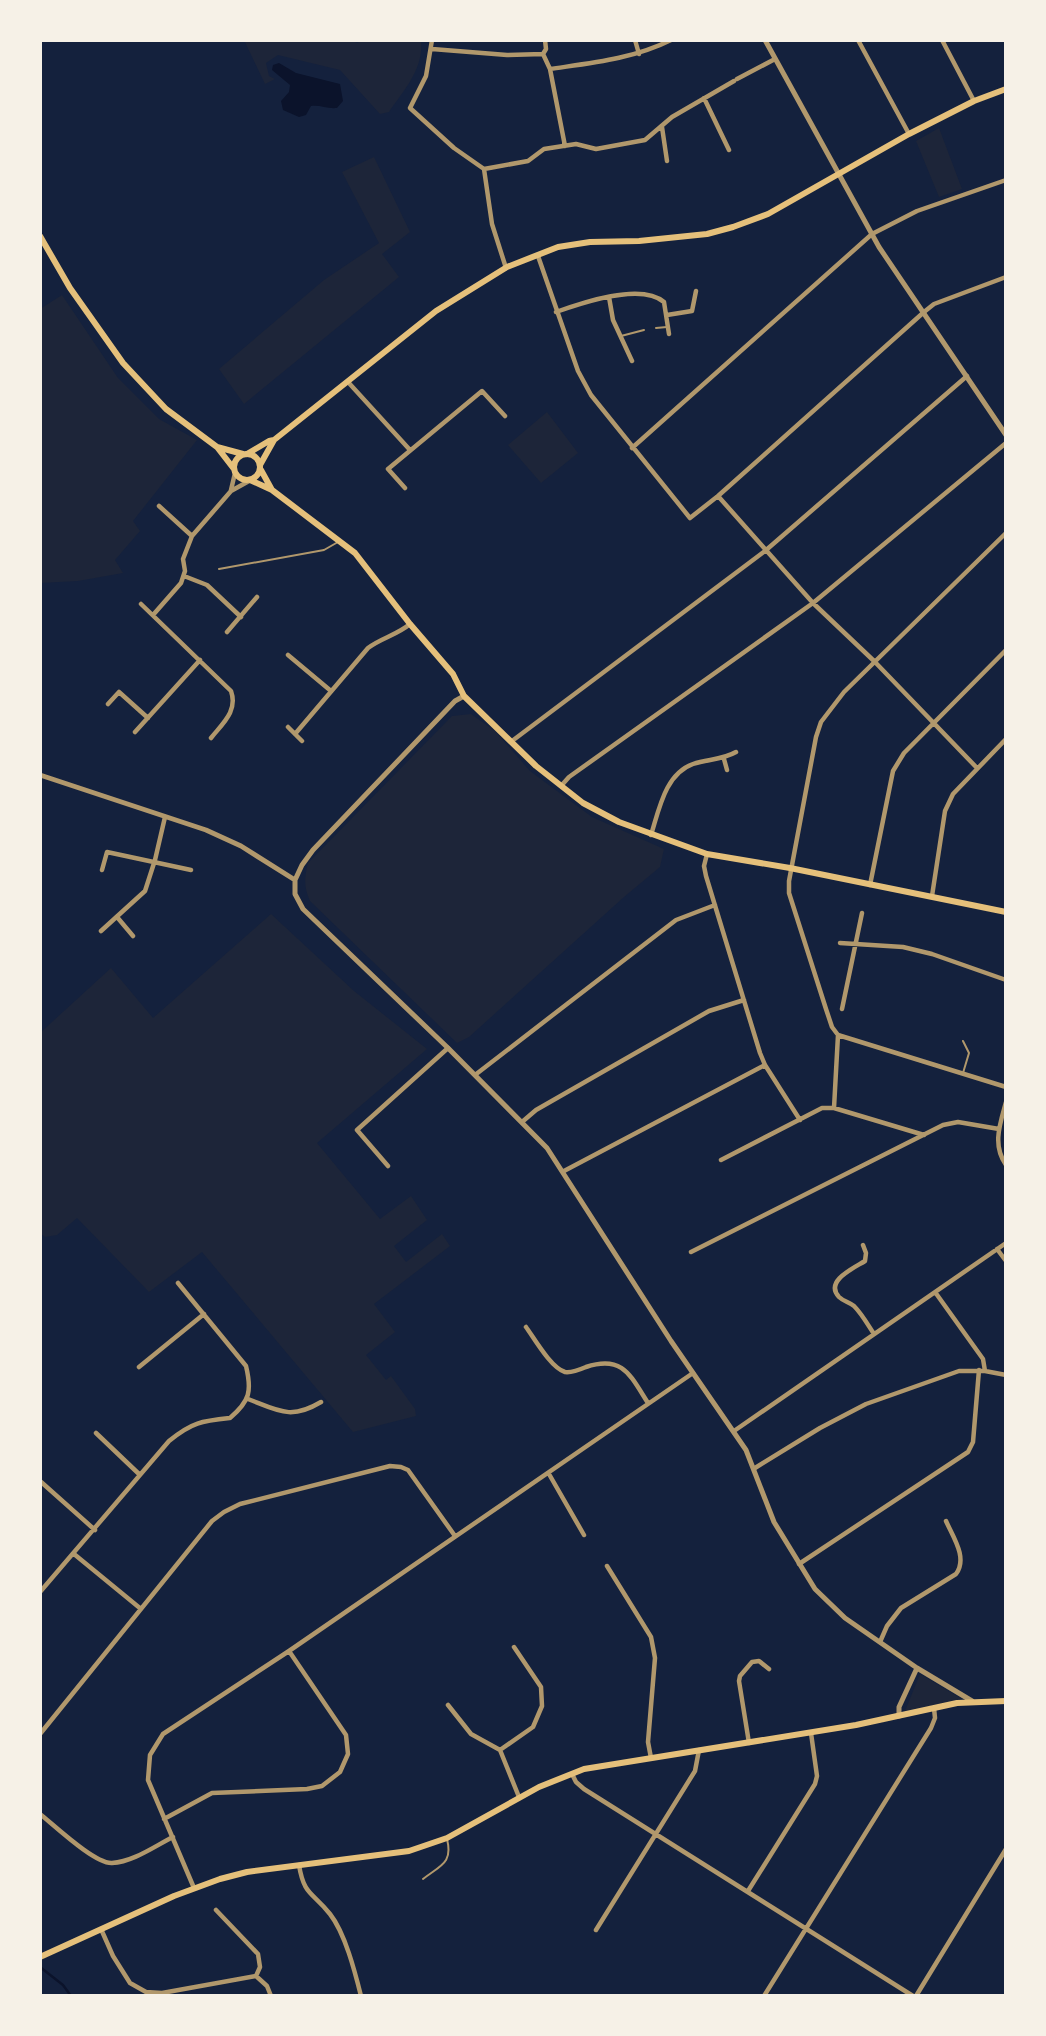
<svg xmlns="http://www.w3.org/2000/svg" width="1046" height="2036" font-family="Inter,sans-serif">
<rect width="100%" height="100%" fill="#14213d"/>
<!-- green -->
<path fill="#1d2539" d="M 244,40 L 353,40 L 357,43 L 361,40 L 421,40 C 424,69 404,90 389,112 L 380,114 L 340,70 L 278,55 L 266,63 L 269,76 L 275,79 L 265,84 Z
M 939,128 L 962,189 L 939,197 L 916,141 Z
M 374,157 L 410,232 L 382,254 L 399,277 L 244,404 L 219,369 L 324,280 L 379,243 L 342,172 Z
M 62,295 L 118,378 L 159,419 L 197,440 L 133,521 L 140,531 L 115,560 L 123,573 L 78,581 L 40,583 L 40,309 Z
M 547,412 L 578,453 L 541,483 L 508,445 Z
M 471,714 L 495,731 L 530,771 L 592,817 L 664,849 L 660,867 L 624,897 L 469,1037 L 457,1043 L 310,901 C 304,888 304,878 308,863 L 452,716 Z
M 271,914 L 354,991 L 427,1049 L 317,1143 L 380,1219 L 411,1196 L 427,1220 L 394,1246 L 406,1262 L 442,1234 L 450,1246 L 374,1304 L 395,1332 L 366,1355 L 386,1380 L 391,1376 L 415,1409 L 416,1416 L 353,1432 L 202,1252 L 149,1292 L 77,1218 L 57,1235 L 45,1237 L 40,1233 L 40,1033 L 111,968 L 153,1018 Z
M 920,1674 L 962,1699 L 905,1711 Z"/>
<!-- water -->
<path fill="#0b132b" d="M 279,63 L 296,73 L 340,84 L 343,101 L 337,108 C 327,109 321,105 311,106 L 306,115 L 299,117 L 283,110 L 281,101 L 289,92 L 290,85 L 272,70 L 273,65 Z"/>
<g fill="none" stroke-linecap="round" stroke-linejoin="round">
<!-- stream -->
<path stroke="#0b132b" stroke-width="2.5" d="M 40,1967 L 63,1985 L 71,1996"/>
<!-- service -->
<path stroke="#b1986c" stroke-width="2" d="M 656,328 L 667,327
M 621,336 L 644,330
M 219,569 L 324,550 L 338,542
M 963,1041 L 969,1053 L 963,1073
M 423,1879 C 441,1865 453,1863 447,1839"/>
<!-- minor -->
<path stroke="#b1986c" stroke-width="4.5" d="M 432,40 L 426,76 L 410,108 L 454,148 L 484,169 L 492,224 L 506,268
M 635,40 L 639,54
M 858,40 L 909,134
M 942,40 L 974,101
M 432,49 L 507,55 L 543,54
M 543,54 L 550,69 L 565,146
M 543,54 L 546,49 L 545,40
M 550,69 C 591,63 633,59 671,40
M 737,79 L 775,59
M 704,98 L 729,150
M 662,127 L 667,161
M 484,169 L 528,161 L 544,149 L 576,144 L 596,149 L 645,140 L 672,117 L 734,81
M 538,256 L 578,371 L 591,395 L 690,518 L 718,496 L 924,312 L 934,304 L 1006,277
M 609,297 L 613,320 L 632,361
M 556,312 C 581,303 641,282 664,302 L 669,334
M 667,315 L 692,311 L 696,291
M 348,382 L 410,450
M 632,448 L 872,234 L 917,211 L 1006,180
M 405,488 L 388,469 L 482,391 L 505,416
M 231,490 L 235,473
M 718,496 L 813,603 L 874,661 L 977,768
M 159,506 L 192,536
M 1006,533 L 844,692 L 821,722 L 816,737 L 789,881 L 789,893 L 826,1009 L 832,1027 L 838,1035 L 1006,1087
M 184,576 L 207,585 L 241,617
M 141,604 L 231,691 C 238,711 223,723 211,738
M 153,615 L 181,583 L 185,571 L 183,559 L 192,536 L 231,491 L 249,481
M 227,632 L 257,597
M 288,655 L 331,691
M 108,704 L 119,692 L 148,718
M 288,727 L 302,741
M 135,732 L 200,660
M 295,734 L 368,648 C 381,638 397,635 410,624
M 512,741 L 765,551 L 967,376
M 724,759 L 727,770
M 561,786 L 569,777 L 813,603 L 1006,443
M 651,835 C 659,810 665,774 693,764 C 708,759 722,760 736,752
M 707,854 L 704,866 L 706,876 L 760,1053 L 765,1065 L 800,1120
M 102,870 L 107,852 L 191,870
M 870,885 L 893,771 L 904,753 L 1006,650
M 932,896 L 945,811 L 953,794 L 1006,739
M 117,917 L 133,936
M 101,931 L 145,891 L 155,860 L 165,817
M 840,943 L 903,947 L 932,954 L 1006,980
M 842,1009 L 862,913
M 475,1075 L 676,920 L 715,905
M 1006,1102 C 1000,1124 992,1145 1006,1165
M 834,1108 L 838,1035
M 522,1122 L 536,1110 L 709,1011 L 744,1000
M 721,1160 L 822,1108 L 834,1108 L 924,1135
M 388,1166 L 357,1130 L 448,1048
M 564,1171 L 765,1065
M 863,1245 L 866,1253 L 865,1261 C 854,1268 824,1281 839,1297 C 843,1301 849,1302 854,1306 C 862,1314 868,1325 874,1334
M 997,1249 L 1006,1261
M 691,1252 L 943,1125 L 958,1122 L 999,1129
M 935,1292 L 983,1359 L 985,1371
M 526,1327 C 534,1338 551,1368 565,1372 C 572,1373 579,1370 586,1367 C 623,1355 630,1375 648,1403
M 139,1367 L 204,1314
M 248,1399 C 279,1411 291,1420 321,1402
M 734,1431 L 1006,1243
M 96,1433 L 139,1474
M 755,1468 L 820,1428 L 866,1404 L 959,1371 L 985,1371 L 1006,1375
M 549,1474 L 584,1535
M 40,1481 L 95,1530
M 74,1554 L 141,1609
M 799,1564 L 968,1452 L 973,1442 L 979,1370
M 607,1566 L 651,1637 L 655,1658 L 648,1742 L 651,1758
M 40,1592 L 169,1441 C 192,1422 202,1421 230,1418 C 250,1401 252,1391 246,1366 L 178,1283
M 880,1642 L 887,1626 L 901,1608 L 956,1574 C 968,1558 953,1537 946,1521
M 448,1705 L 471,1734 L 500,1750 L 533,1727 L 542,1706 L 541,1687 L 514,1647
M 40,1734 L 212,1521 L 224,1512 L 240,1504 L 390,1466 L 401,1467 L 408,1470 L 455,1536
M 749,1743 L 739,1681 L 740,1676 L 752,1662 L 759,1661 L 769,1669
M 500,1750 L 519,1797
M 572,1774 L 576,1782 L 584,1789 L 913,1996
M 40,1814 C 55,1826 95,1864 112,1863 C 133,1862 155,1846 173,1837
M 164,1819 L 212,1793 L 307,1789 L 322,1786 L 340,1772 L 348,1754 L 346,1735 L 289,1651
M 299,1865 C 304,1896 313,1892 330,1914 C 345,1933 355,1972 361,1996
M 194,1888 L 148,1780 L 150,1755 L 163,1734 L 289,1651 L 693,1373
M 748,1891 L 815,1784 L 817,1776 L 811,1733
M 216,1910 L 258,1954 L 260,1967 L 256,1976
M 101,1929 L 113,1956 L 130,1983 L 146,1992 L 162,1993 L 256,1976 L 267,1986 L 271,1996
M 596,1930 L 695,1771 L 699,1750
M 764,1996 L 931,1728 L 935,1718 L 934,1708
M 916,1996 L 1006,1849"/>
<!-- tertiary -->
<path stroke="#b1986c" stroke-width="5" d="M 765,40 L 879,247 L 1006,435
M 464,696 L 455,701 L 313,850 L 302,865 L 295,880 L 295,894 L 303,909 L 448,1048 L 547,1148 L 671,1341 L 746,1450 L 774,1522 L 815,1589 L 845,1618 L 917,1668 L 972,1701
M 40,775 L 206,830 L 241,846 L 295,880
M 899,1716 L 899,1707 L 917,1668"/>
<!-- secondary -->
<path stroke="#e5c07b" stroke-width="6" d="M 247,454 L 269,441 L 274,440 L 436,311 L 507,267 L 558,247 L 590,242 L 639,241 L 707,234 L 733,227 L 768,214 L 909,134 L 974,101 L 1006,89
M 260,465 L 274,440"/>
<!-- primary -->
<path stroke="#e5c07b" stroke-width="6" d="M 40,236 L 70,288 L 123,363 L 166,409 L 217,447 L 234,469
M 217,447 L 243,454
M234 467a13 13 0 1 1 26 0a13 13 0 1 1-26 0Z
M 261,470 L 272,490
M 250,480 L 272,490 L 355,553 L 410,624 L 453,674 L 464,696 L 536,766 L 583,803 L 619,822 L 707,854 L 790,868 L 1006,912
M 40,1957 L 174,1896 L 220,1879 L 247,1872 L 409,1851 L 447,1838 L 539,1787 L 584,1769 L 856,1725 L 957,1703 L 1006,1701"/>
</g>
<!-- border -->
<rect width="1046" height="2036" fill="none" stroke="#f6f1e7" stroke-width="84"/>
</svg>
